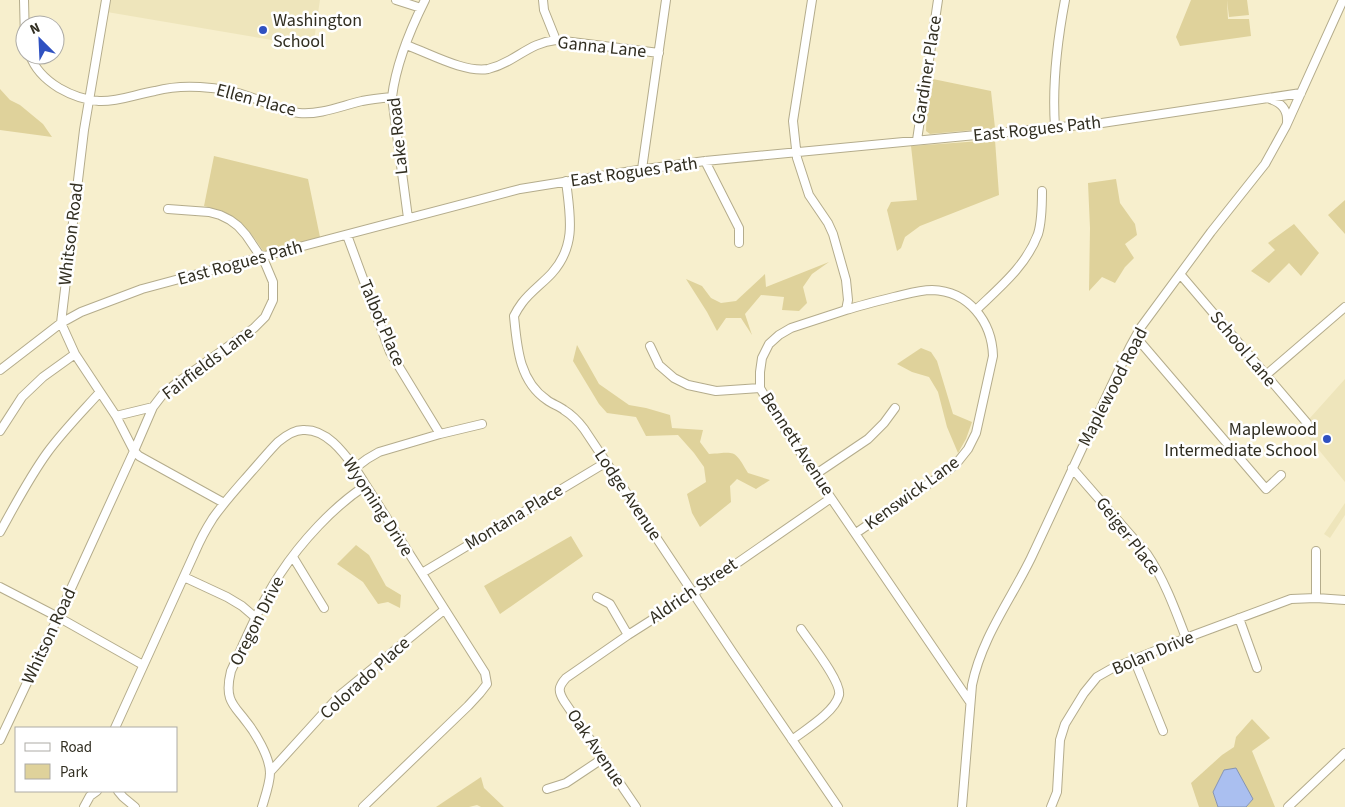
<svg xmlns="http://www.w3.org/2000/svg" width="1345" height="807" font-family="'Source Sans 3',sans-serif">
<rect width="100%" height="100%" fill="#f7efcd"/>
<!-- built -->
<path fill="#eee5bb" d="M 111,0 L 320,0 L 313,47 L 107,12 Z
M 1345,379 L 1345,482 L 1301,428 Z
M 1345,503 L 1345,515 L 1330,538 L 1324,534 Z"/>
<!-- green -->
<path fill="#dfd29b" d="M 1191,0 L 1227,0 L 1228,19 L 1249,19 L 1251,36 L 1180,46 L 1176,37 Z
M 1227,0 L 1247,0 L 1249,15 L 1229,17 Z
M 928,78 L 991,91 L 995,128 L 930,134 L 926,131 Z
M 0,89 L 10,100 L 20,105 L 43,124 L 52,137 L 0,130 Z
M 995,140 L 999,195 L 920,226 L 905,237 L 901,248 L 897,251 L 887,210 L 891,202 L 917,200 L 911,146 Z
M 214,156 L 308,179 L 320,237 L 264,252 C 246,225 236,214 204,206 Z
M 1116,179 L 1120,203 L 1135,224 L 1137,235 L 1125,244 L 1134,258 L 1125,267 L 1115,283 L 1102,277 L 1089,291 L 1090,228 L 1088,183 Z
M 1345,200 L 1345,234 L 1328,215 Z
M 1294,224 L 1319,253 L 1301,276 L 1289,263 L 1269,283 L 1251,271 L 1275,250 L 1268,243 Z
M 829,262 L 812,274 L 803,287 L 807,303 L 799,311 L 782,310 L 784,297 L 761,295 L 745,314 L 752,335 L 741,318 L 726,318 L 717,331 L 707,312 L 686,279 L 702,286 L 711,298 L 721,303 L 736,301 L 765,274 L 766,287 Z
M 577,345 L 599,384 L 629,405 L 646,408 L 670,415 L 672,428 L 703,430 L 700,442 L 709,454 C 736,452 734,449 748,473 L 770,480 L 756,489 L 737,479 L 730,486 L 731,502 L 700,527 L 692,513 L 687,494 L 706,482 L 704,467 L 694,453 L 678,435 L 646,436 L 636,417 L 607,413 L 599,404 L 573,361 Z
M 921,348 L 931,352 L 937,361 L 953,414 L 972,422 L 966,439 L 958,453 L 947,427 L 938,392 L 929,377 L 912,372 L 897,364 Z
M 571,536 L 583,556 L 500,614 L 484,586 Z
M 356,545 L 369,555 L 386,586 L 401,595 L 400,608 L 388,602 L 378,604 L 363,582 L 337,564 Z
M 1252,719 L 1270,738 L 1252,751 L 1275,807 L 1246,807 L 1253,799 L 1224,770 L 1213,792 L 1218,807 L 1199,807 L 1191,783 L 1222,755 L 1234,747 L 1236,737 Z
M 481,777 L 484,788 L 504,807 L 481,807 L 477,805 L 469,807 L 436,807 Z"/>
<!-- water -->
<path fill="#aabff0" stroke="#8694b2" d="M 1236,768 L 1253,799 L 1246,807 L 1218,807 L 1213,792 L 1224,770 Z"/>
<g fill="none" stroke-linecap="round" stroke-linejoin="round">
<!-- minor casing -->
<g stroke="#b4ac8c" stroke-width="10">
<path id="minor" d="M 24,0 L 25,40
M 396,0 L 421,8
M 543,0 L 544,10 L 556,40
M 812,0 L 793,121 L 797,158 L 809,195 L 828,223 L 833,234 L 846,280 L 848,300 L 846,310 L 791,328 L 779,335 L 769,344 L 762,358 L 760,372 L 760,388 L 784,428 L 831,498 L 970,702
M 406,45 C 429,53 464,73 488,69 C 496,67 503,64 510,60 C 526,51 537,42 556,40 L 659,53
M 30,55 C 35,70 46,80 59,88 C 71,95 85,100 99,101 C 118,102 136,94 155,91 C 170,87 185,86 200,87 C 219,88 238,92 256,99 C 270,104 283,112 299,113 C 320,115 341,106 362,101 C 372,99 382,98 392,97
M 1270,99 C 1282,103 1288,110 1287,123
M 1055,127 C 1052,84 1057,42 1065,0
M 917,140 L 938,0
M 705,161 L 739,228 L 739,243
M 642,169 L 666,0
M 566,181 C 570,215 577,245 552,273 C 543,283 530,292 522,303 C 519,307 516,312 514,316 C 517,347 519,381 547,400 C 552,404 559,406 564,410 C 572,415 578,421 584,429 L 733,653 L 838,807
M 408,218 L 392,97 C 396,64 410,30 425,0
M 347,235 L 390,352 L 440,434
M 1180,274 L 1307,423
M 846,310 C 862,305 878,301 894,297 C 907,294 919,290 932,290 C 969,291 992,322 993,356 L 976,433 L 968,449 L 956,464 L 943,474 L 856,533
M 976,310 C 1000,287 1026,266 1038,234 C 1042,221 1042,205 1042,191
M 1136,337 L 1266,489 L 1281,475
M 650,346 L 659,365 L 674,378 L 688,385 L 716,391 L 760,388
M 0,370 L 61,323 L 81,312 L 142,289 L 261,257 L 520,189 L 638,170 L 705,161 L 1102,123 L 1301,93
M 1266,375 L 1345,307
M 153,407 L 134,451 L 139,456 L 224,503
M 116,416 L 153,407 L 163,394 L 178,382 L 254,328 L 265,317 L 273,300 L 273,282 L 265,263 L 246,235 L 238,226 L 230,220 L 220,215 L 209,212 L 168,209
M 0,431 L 22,397 L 43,377 L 75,354
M 355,468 L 367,459 L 379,452 L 440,434 L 482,424
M 1072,468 L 1147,554 C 1164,579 1175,609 1186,638
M 816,474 L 868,439 L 884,423 L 895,408
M 0,532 C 15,505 29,478 47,453 C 63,431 82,412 100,392
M 1316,551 L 1316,598
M 293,557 L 324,608
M 422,573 L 605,463
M 184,577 L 227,597 L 242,606 L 256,618
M 0,587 L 58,617 L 143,665
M 597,597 L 610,604 L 628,635
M 1239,618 L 1257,668
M 1134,659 L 1163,731
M 115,728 L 195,552 C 200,540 206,529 213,518 C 225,501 239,486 252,471 C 261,461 269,451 278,442 C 285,436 296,429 305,430 C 327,430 343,452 355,468 L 485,673 L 487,684 L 480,693 L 468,706 L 363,807
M 0,740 L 58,617 L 134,451 L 116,416 L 75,354 L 61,323 L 84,130 L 106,0
M 792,740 C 805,730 835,712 839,695 C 842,682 809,641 801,629
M 270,772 L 340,695 L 444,610
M 547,789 L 566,783 L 602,759
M 118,791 L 123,797 L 135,807
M 84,807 L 90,796 L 97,791
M 262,807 C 265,797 270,783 270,773 C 270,757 255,732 245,720 C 240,713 233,707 230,698 C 227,689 229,679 231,671 C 246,639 260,604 280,574 C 301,542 333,507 365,486
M 636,807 L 564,701 C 558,691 558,687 566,678 L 628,635 L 694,593 L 831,498
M 962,807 L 972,685 C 982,637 1010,601 1031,558 C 1064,488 1096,417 1130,347 L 1141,327 L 1211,232 L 1265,164 L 1286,126 L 1343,0
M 1051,807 L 1057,792 L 1060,740 L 1065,724 L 1084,693 L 1097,677 L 1111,669 L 1186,638 L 1291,599 L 1316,598 L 1345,600
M 1288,807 L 1345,753"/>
</g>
<!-- minor -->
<use href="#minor" stroke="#fff" stroke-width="8"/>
</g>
<!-- markers -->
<g fill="#2f51c1" stroke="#fff" stroke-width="2">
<circle cx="263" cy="30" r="5"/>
<circle cx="1327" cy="439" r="5"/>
</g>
<g text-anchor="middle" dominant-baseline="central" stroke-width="5" stroke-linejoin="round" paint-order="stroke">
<!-- poi labels -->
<g font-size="18" fill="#312e21" stroke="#fff" text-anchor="start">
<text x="273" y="20">Washington<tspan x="273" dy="21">School</tspan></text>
<text x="1317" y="429" text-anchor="end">Maplewood<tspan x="1317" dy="21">Intermediate School</tspan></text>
</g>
<!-- street labels -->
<g font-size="18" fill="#312e21" stroke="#fff">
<text transform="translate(602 47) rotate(6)">Ganna Lane</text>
<text transform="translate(927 70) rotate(-81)">Gardiner Place</text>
<text transform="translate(256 100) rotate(15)">Ellen Place</text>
<text transform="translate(1037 129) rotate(-6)">East Rogues Path</text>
<text transform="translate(398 136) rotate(-96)">Lake Road</text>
<text transform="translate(634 172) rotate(-8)">East Rogues Path</text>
<text transform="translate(71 234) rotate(-83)">Whitson Road</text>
<text transform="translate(240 263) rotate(-15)">East Rogues Path</text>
<text transform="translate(382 323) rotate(67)">Talbot Place</text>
<text transform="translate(1243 349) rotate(50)">School Lane</text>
<text transform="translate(208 363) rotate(-37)">Fairfields Lane</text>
<text transform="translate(1113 387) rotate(-63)">Maplewood Road</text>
<text transform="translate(797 444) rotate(57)">Bennett Avenue</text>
<text transform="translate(912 493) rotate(-36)">Kenswick Lane</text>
<text transform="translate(628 495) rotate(56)">Lodge Avenue</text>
<text transform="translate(378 507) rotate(57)">Wyoming Drive</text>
<text transform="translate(514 517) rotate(-31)">Montana Place</text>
<text transform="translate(1128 536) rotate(52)">Geiger Place</text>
<text transform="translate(693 591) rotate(-34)">Aldrich Street</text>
<text transform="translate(257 621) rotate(-63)">Oregon Drive</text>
<text transform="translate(49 636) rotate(-65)">Whitson Road</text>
<text transform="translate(1153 653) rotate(-23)">Bolan Drive</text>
<text transform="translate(365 678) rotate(-42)">Colorado Place</text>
<text transform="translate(596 748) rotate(56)">Oak Avenue</text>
</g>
</g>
<!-- legend -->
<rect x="15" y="727" width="162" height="65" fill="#ffffff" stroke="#adaba6"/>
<rect x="25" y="743" width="25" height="8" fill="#ffffff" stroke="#adaba6"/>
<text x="60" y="752" font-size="15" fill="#312e21">Road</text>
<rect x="25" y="764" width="25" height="15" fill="#dfd29b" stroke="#adaba6"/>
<text x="60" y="777" font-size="15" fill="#312e21">Park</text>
<!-- north arrow -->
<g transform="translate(40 40) rotate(336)"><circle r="24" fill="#ffffff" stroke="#adaba6"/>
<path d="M0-4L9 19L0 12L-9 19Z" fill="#2f51c1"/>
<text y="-8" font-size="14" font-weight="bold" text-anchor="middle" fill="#312e21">N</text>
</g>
</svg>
